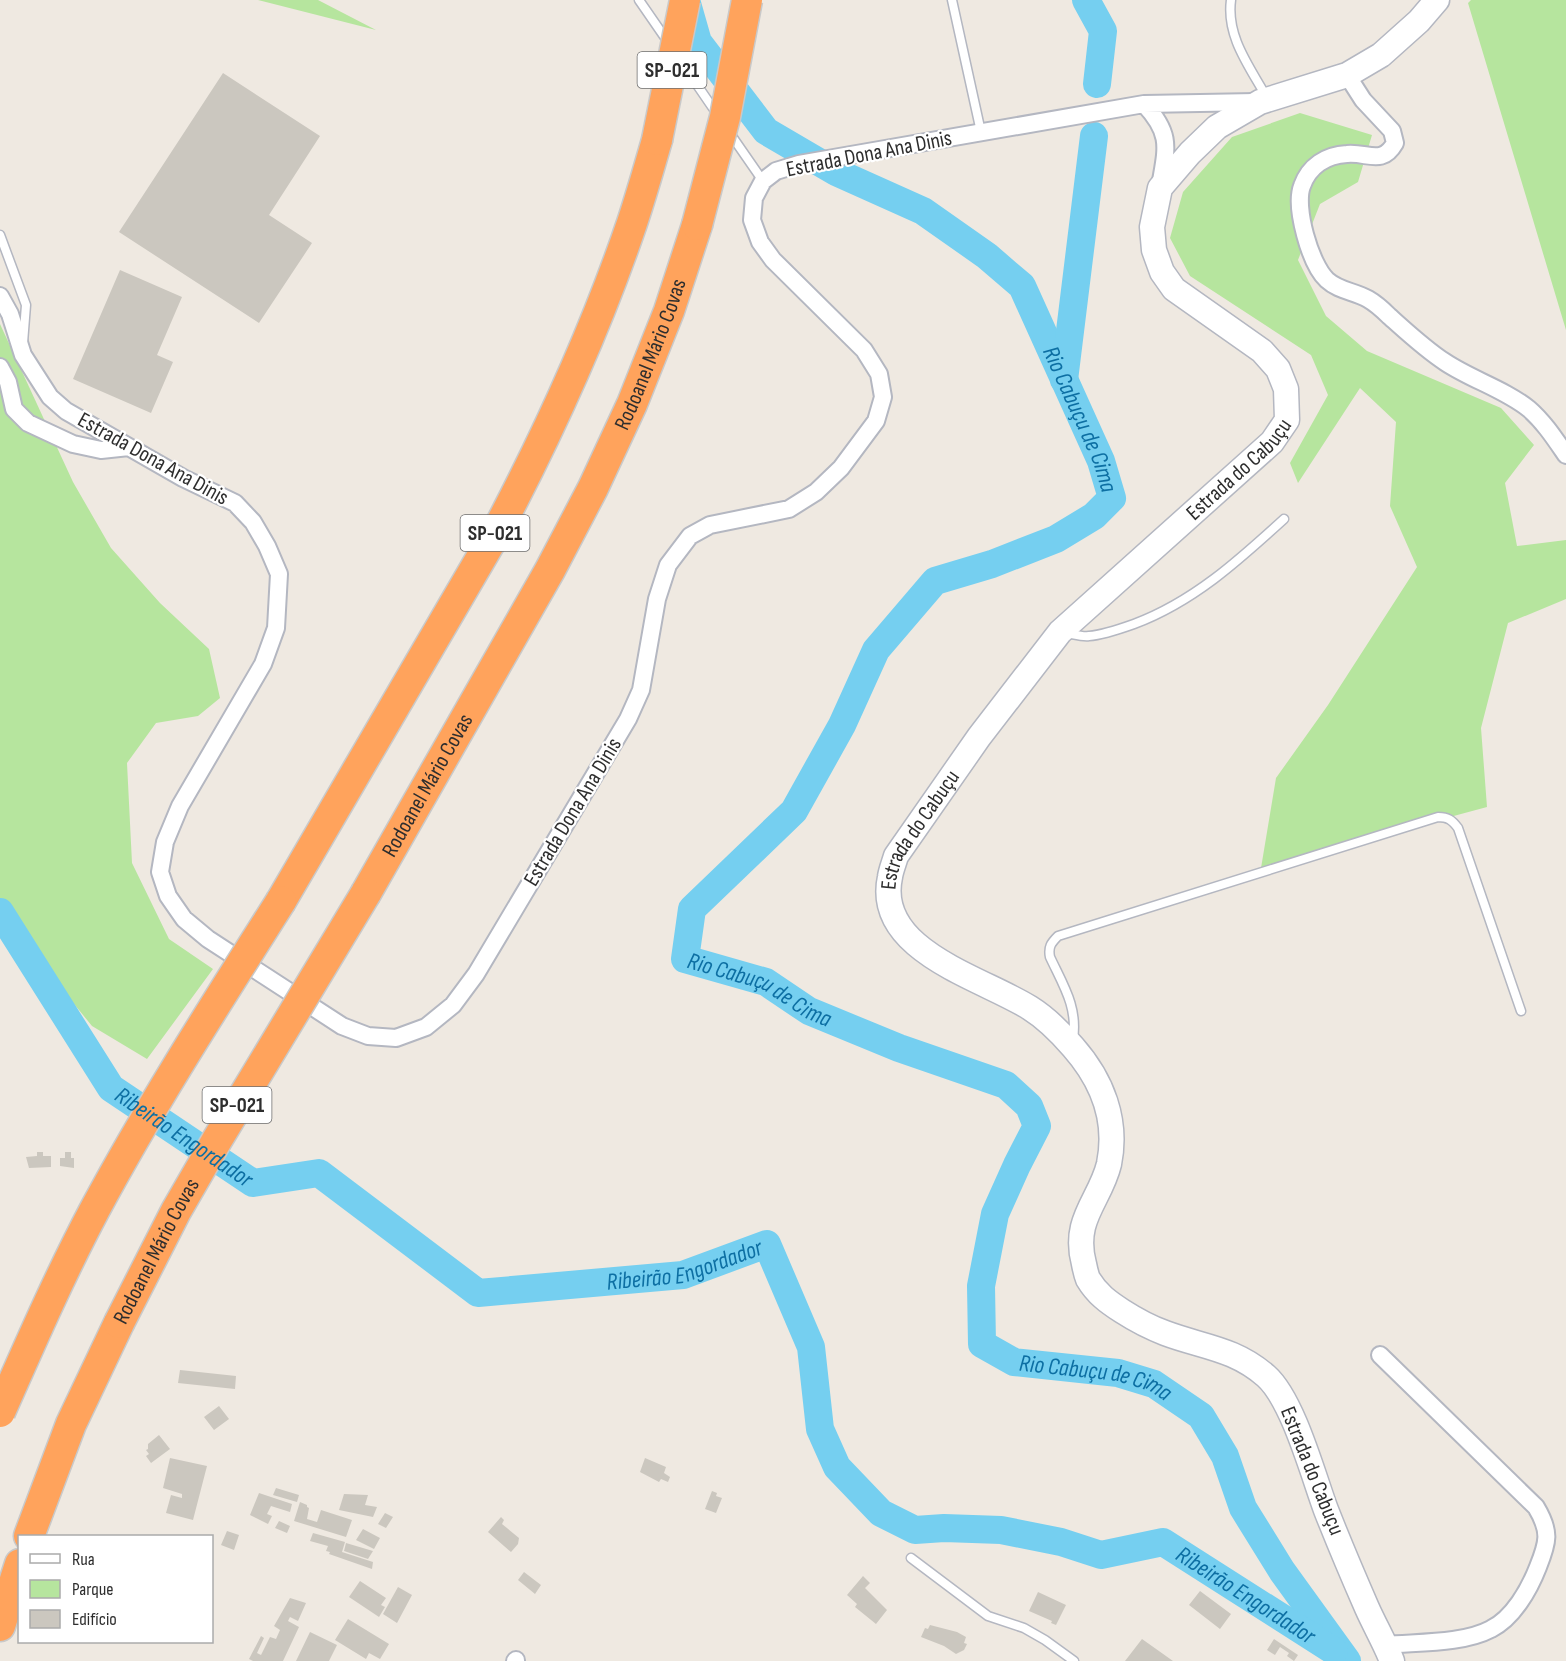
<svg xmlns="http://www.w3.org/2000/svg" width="1566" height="1661" font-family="'Sofia Sans Condensed',sans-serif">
<rect width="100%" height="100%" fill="#efe9e1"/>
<!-- green -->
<path fill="#b6e59e" d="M 258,0 L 318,0 L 376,30 Z
M 1471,0 L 1566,0 L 1566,330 L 1468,3 Z
M 1300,113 L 1372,135 L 1358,182 L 1320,204 L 1298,260 L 1326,316 L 1367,351 L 1501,408 L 1534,445 L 1505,483 L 1517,546 L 1566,540 L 1566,599 L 1508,623 L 1481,728 L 1487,807 L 1261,868 L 1276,778 L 1328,705 L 1417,567 L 1390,506 L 1396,422 L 1360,388 L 1298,483 L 1290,463 L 1328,395 L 1311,355 L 1190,276 L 1170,238 L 1183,192 L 1232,137 Z
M 0,324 L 73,482 L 111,548 L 160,603 L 209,649 L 220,698 L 198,716 L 156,723 L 127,763 L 132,863 L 169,939 L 213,969 L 147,1059 L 92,1026 L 0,913 Z"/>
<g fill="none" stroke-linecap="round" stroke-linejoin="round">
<!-- river -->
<g stroke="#75cff0" stroke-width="28">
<path id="s1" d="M 686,0 L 698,42 L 766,131 L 836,172 L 923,211 L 987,256 L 1022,286 L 1101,461 L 1112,498 L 1094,516 L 1056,539 L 992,564 L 935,581 L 876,650 L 842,725 L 794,811 L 692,909 L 685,959 L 766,982 L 809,1011 L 899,1048 L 1006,1085 L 1029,1106 L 1037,1126 L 1017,1165 L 995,1214 L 981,1286 L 982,1344 L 1014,1362 L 1118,1373 L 1154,1384 L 1201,1416 L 1225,1456 L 1243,1508 L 1282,1571 L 1347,1661"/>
<path d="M 1086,0 L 1103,31 L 1097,84"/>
<path d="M 1064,380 L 1094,136"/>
<path id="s2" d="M 0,912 L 111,1088 L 253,1183 L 319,1173 L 478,1293 L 683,1275 L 767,1244 L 811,1347 L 820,1429 L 837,1467 L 881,1513 L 915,1530 L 944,1528 L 1001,1530 L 1061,1542 L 1101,1555 L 1163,1542 L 1334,1651"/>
</g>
</g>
<!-- building -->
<path fill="#cbc7bf" d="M 223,73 L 320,136 L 269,215 L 312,243 L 259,323 L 119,232 Z
M 120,270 L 182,297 L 157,355 L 173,362 L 151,413 L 73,379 Z
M 37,1152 L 43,1152 L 43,1156 L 51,1156 L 51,1167 L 29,1168 L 26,1157 L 37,1156 Z
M 65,1152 L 71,1152 L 71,1158 L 74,1158 L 74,1168 L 60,1166 L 60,1158 L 65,1158 Z
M 180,1370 L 236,1376 L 235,1389 L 178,1383 Z
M 219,1406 L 229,1419 L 214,1430 L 204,1417 Z
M 159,1435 L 170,1449 L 151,1463 L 146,1456 L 149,1454 L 146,1450 L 148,1449 L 148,1444 Z
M 170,1458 L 207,1466 L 193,1520 L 166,1513 L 171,1495 L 182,1498 L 182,1494 L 163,1488 Z
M 645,1458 L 666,1467 L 664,1473 L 670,1477 L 668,1482 L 661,1479 L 659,1482 L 640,1472 Z
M 276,1488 L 299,1495 L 297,1502 L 273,1495 Z
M 712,1491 L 717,1493 L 716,1496 L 722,1498 L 716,1513 L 705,1509 Z
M 259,1493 L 292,1504 L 290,1512 L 271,1506 L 267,1514 L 272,1516 L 268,1524 L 250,1515 Z
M 344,1494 L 368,1495 L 365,1505 L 377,1507 L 373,1517 L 339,1510 Z
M 300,1502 L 307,1505 L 307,1507 L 309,1508 L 307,1519 L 317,1522 L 321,1510 L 352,1520 L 346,1537 L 294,1521 Z
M 385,1513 L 393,1517 L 386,1528 L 378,1524 Z
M 501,1517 L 504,1520 L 502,1524 L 519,1538 L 518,1544 L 511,1552 L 488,1532 Z
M 279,1521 L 290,1526 L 287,1533 L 275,1528 Z
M 363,1529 L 380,1538 L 374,1549 L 356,1540 Z
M 227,1531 L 239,1535 L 234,1550 L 221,1545 Z
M 313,1533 L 345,1542 L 342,1552 L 373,1562 L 372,1569 L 329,1554 L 330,1552 L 326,1551 L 328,1546 L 310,1541 Z
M 346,1543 L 373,1551 L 368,1559 L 344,1551 Z
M 524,1572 L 541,1585 L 535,1594 L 518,1580 Z
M 863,1576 L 870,1583 L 865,1588 L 887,1610 L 876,1624 L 855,1607 L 857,1604 L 847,1595 Z
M 360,1581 L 386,1598 L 381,1605 L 385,1607 L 379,1617 L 349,1597 Z
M 398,1587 L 412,1595 L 397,1623 L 383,1614 Z
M 1200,1591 L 1231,1614 L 1220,1629 L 1189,1605 Z
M 1038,1592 L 1066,1605 L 1056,1625 L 1051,1623 L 1052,1621 L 1029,1611 Z
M 290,1598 L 306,1603 L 298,1621 L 290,1617 L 288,1621 L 299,1627 L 283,1661 L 253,1661 L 249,1659 L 261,1636 L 264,1638 L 257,1653 L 261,1655 L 270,1637 L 276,1639 L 280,1630 L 274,1626 Z
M 348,1619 L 389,1644 L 380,1659 L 369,1653 L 366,1659 L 335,1640 Z
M 930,1625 L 957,1632 L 966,1637 L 964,1643 L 967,1644 L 964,1650 L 956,1654 L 944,1646 L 921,1637 L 925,1628 L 928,1629 Z
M 310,1632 L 337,1645 L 329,1661 L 296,1661 Z
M 1142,1639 L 1173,1661 L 1125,1661 Z
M 1274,1639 L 1298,1655 L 1294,1661 L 1287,1656 L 1289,1653 L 1280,1647 L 1275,1655 L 1267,1650 Z"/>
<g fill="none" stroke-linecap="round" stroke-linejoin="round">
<!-- lane casing -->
<g stroke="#b4b7c1" stroke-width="11">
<path id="lane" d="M 639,0 L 668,42
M 952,0 L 981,132
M 1231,0 C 1226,37 1250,67 1267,98
M 680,60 L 717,114
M 729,132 L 763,181
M 0,235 L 26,305 L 23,343
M 1066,633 C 1073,634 1082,637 1089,636 C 1103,635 1120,629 1134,624 C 1193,602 1238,561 1284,519
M 1073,1039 C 1078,1007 1063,985 1050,957 C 1048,947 1051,943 1058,936 L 1438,817 C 1448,817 1452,820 1458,828 L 1521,1011
M 911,1558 L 988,1616 L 1024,1628 L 1045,1640 L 1074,1661"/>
</g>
<!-- street casing -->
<g stroke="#b4b7c1" stroke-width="20">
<path id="street" d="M 1347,75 L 1363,100 L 1392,131 L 1395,143 C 1382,166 1368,152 1347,154 C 1326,155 1309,166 1302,186 C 1294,207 1310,264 1327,280 C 1339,291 1354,291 1368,299 C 1375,303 1383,310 1389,316 C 1407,332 1425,349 1445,362 C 1472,380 1504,389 1529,409 C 1544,422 1555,439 1566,455
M 1144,104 C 1173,135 1166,149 1160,187
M 0,296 L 10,314 L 23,355 L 50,397 L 66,411 L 183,478 L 235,503 L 253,522 L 267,546 L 279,574 L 276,628 L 263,664 L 180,806 L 165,842 L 160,872 L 168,896 L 184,919 L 208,939 L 342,1026 L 368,1036 L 396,1038 L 426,1027 L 453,1005 L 476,974 L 628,719 L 641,690 L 657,599 L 668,565 L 690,536 L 710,525 L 789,509 L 816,492 L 841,468 L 876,421 L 883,397 L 879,374 L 864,350 L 773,260 L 760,242 L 752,220 L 754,198 L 763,181 L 776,171 L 799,164 L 1144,104 L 1256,102
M 0,367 L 8,382 L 14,409 L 28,423 L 73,444 L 101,450 L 129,447
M 1380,1355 L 1536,1507 C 1551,1532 1548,1542 1538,1567 C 1529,1590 1513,1618 1491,1629 C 1463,1644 1417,1642 1386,1645
M 515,1661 L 516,1660"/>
</g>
<!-- secondary casing -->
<g stroke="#b4b7c1" stroke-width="27">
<g id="secondary">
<path id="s3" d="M 1392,1661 C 1385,1643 1375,1626 1367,1608 C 1353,1576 1339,1543 1326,1510 C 1313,1475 1293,1400 1266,1376 C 1234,1348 1202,1347 1165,1333 C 1149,1327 1136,1320 1122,1311 C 1108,1302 1097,1294 1088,1279 C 1086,1274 1085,1269 1084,1264 C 1072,1219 1100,1201 1109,1164 C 1118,1120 1102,1080 1073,1047 C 1060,1032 1046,1018 1030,1008 C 983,978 874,951 890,877 C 891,870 894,863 896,856 L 979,737 L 1060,632 L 1272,442 L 1287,420 L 1286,389 L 1278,369 L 1262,351 L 1174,289 L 1162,272 L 1154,250 L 1152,227 L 1160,188 L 1190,153 L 1217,127 L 1260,102 L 1347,75 L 1381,55 L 1419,21 L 1437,0"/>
</g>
</g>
<!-- highway casing -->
<g stroke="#c9c9c9" stroke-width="33">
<g id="highway">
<path id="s4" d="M 366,893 L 550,570 L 593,488 L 632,404 L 669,311 L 697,225"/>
<path d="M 281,901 L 498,529 C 550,430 596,329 632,223 C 641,196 649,168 657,140"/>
<path d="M 29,1536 L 71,1424 L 119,1323"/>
<path d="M 0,1626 L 20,1564"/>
</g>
</g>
<!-- lane -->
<use href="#lane" stroke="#fff" stroke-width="8"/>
<!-- street -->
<use href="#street" stroke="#fff" stroke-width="16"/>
<!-- secondary -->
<use href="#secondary" stroke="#fff" stroke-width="24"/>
<!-- highway -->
<use href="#highway" stroke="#ffa35c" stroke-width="30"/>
<!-- highway-bridge casing -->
<g stroke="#c9c9c9" stroke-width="33" stroke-linecap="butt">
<g id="highway-bridge">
<path d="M 657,140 L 685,0"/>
<path d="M 697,225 L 725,117 L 747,0"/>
<path id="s5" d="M 119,1323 L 176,1211 L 217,1140 L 366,893"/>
<path d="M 0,1412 C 30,1344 60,1275 95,1209 C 152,1103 217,1002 281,901"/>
</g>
</g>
<!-- highway-bridge -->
<use href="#highway-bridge" stroke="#ffa35c" stroke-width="30"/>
</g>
<g text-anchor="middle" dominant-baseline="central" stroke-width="4.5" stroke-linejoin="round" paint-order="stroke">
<!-- shield labels -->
<g fill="#fff" stroke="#6d6d6d" stroke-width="1.5">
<rect x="637.5" y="52" width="69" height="36" rx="4.5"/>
<rect x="460.5" y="515" width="69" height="36" rx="4.5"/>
<rect x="202.5" y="1087" width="69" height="36" rx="4.5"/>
</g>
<g font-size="21" font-weight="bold" fill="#2e2e2e">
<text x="672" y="70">SP-021</text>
<text x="495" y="533">SP-021</text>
<text x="237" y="1105">SP-021</text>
</g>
<!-- street labels -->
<g font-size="22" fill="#2e2e2e" stroke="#fff">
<text transform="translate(869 154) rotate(-11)">Estrada Dona Ana Dinis</text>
<text stroke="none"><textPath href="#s4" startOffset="610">Rodoanel Mário Covas</textPath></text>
<text transform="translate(153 459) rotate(29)">Estrada Dona Ana Dinis</text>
<text stroke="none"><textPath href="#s3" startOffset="1574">Estrada do Cabuçu</textPath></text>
<text stroke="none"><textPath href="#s4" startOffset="124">Rodoanel Mário Covas</textPath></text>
<text transform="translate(573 812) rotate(-59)">Estrada Dona Ana Dinis</text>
<text stroke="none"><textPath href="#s3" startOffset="1088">Estrada do Cabuçu</textPath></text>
<text stroke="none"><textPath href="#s5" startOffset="81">Rodoanel Mário Covas</textPath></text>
<text transform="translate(1312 1471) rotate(68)">Estrada do Cabuçu</text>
</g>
<!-- water labels -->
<g font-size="24" font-style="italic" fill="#0d6fa3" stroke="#fff">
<text stroke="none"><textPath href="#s1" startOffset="602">Rio Cabuçu de Cima</textPath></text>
<text stroke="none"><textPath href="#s1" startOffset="1430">Rio Cabuçu de Cima</textPath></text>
<text stroke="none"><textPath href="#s2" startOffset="296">Ribeirão Engordador</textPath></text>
<text stroke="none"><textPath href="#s2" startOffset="854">Ribeirão Engordador</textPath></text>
<text stroke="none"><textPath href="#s1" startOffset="2097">Rio Cabuçu de Cima</textPath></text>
<text stroke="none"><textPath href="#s2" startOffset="1629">Ribeirão Engordador</textPath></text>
</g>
</g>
<!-- legend -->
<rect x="18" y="1535" width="195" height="108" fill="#ffffff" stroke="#ababab" stroke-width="1.5"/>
<rect x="30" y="1554" width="30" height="9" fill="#ffffff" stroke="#ababab" stroke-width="1.5"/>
<text x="72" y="1565" font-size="18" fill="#2e2e2e">Rua</text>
<rect x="30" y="1580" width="30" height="18" fill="#b6e59e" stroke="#ababab" stroke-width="1.5"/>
<text x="72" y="1595" font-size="18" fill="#2e2e2e">Parque</text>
<rect x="30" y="1610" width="30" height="18" fill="#cbc7bf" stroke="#ababab" stroke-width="1.5"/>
<text x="72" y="1625" font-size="18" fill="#2e2e2e">Edifício</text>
</svg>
